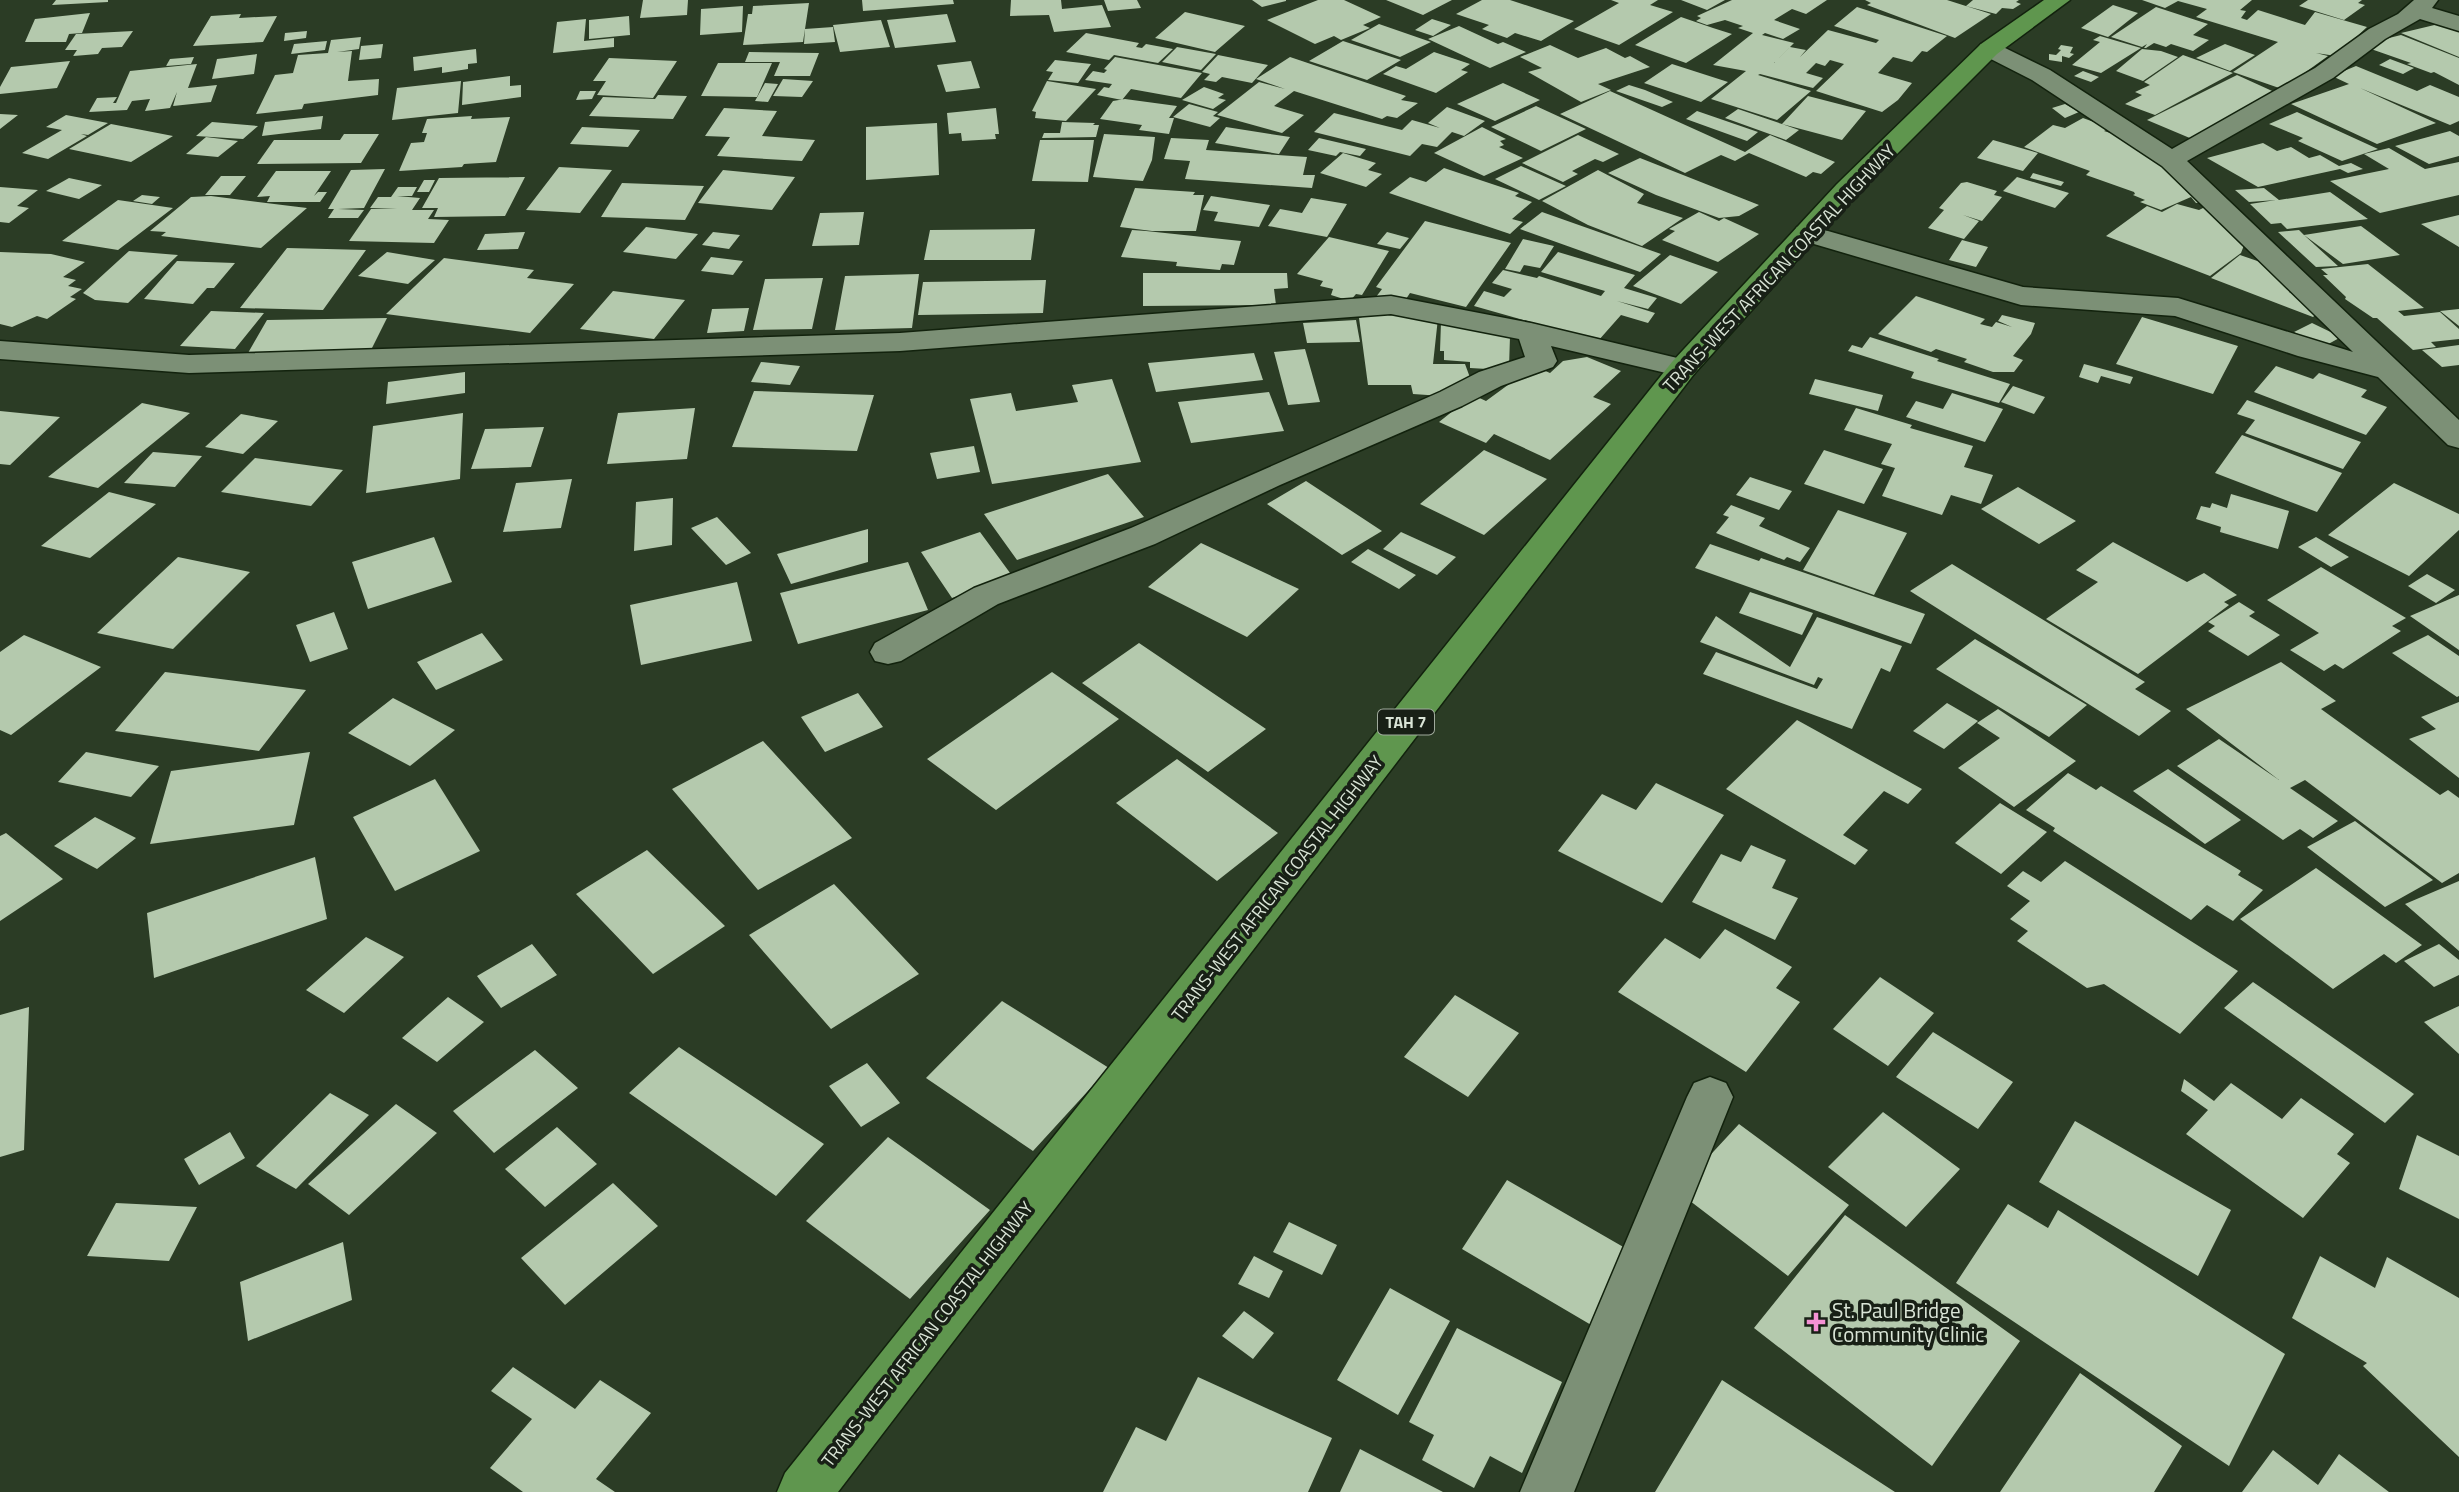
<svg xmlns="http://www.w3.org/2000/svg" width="2459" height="1492" font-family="'Titillium Web',sans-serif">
<rect width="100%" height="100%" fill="#2b3c25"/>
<!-- building -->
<path fill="#b4c9ad" d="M 56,0 L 108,0 L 108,2 L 52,5 Z
M 643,0 L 688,0 L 687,15 L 640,18 Z
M 862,0 L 953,0 L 954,4 L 863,11 Z
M 1011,0 L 1061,0 L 1062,9 L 1102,5 L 1111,27 L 1054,32 L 1049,15 L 1010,16 Z
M 1104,0 L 1137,0 L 1141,8 L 1108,11 Z
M 1252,0 L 1286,0 L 1286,1 L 1262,7 Z
M 1318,0 L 1344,0 L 1381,17 L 1363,25 L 1370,28 L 1341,40 L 1334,36 L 1315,44 L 1267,20 Z
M 1386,0 L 1452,0 L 1423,15 Z
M 1482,0 L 1510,0 L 1574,21 L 1541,41 L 1515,33 L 1507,38 L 1482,29 L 1489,25 L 1456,14 Z
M 1611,0 L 1658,0 L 1650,5 L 1673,12 L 1619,45 L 1574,29 L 1619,3 Z
M 1681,0 L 1725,0 L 1707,10 Z
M 1732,0 L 1827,0 L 1806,14 L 1792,9 L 1774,20 L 1800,29 L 1783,39 L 1765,33 L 1762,35 L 1794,43 L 1774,63 L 1790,47 L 1806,50 L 1800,57 L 1828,30 L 1876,43 L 1879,40 L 1834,26 L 1857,7 L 1947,36 L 1927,52 L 1922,51 L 1912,62 L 1893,57 L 1878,73 L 1912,83 L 1898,100 L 1882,112 L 1816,91 L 1844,64 L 1830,60 L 1825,66 L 1816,63 L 1806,73 L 1823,78 L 1813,88 L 1760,74 L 1758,75 L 1811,91 L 1777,120 L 1711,99 L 1746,71 L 1713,65 L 1753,33 L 1738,28 L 1743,26 L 1725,20 L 1707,25 L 1696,21 L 1701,18 L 1697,16 Z
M 1865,0 L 1947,0 L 1991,14 L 1955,38 L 1867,5 L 1871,3 Z
M 1973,0 L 2019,0 L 2016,2 L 2021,4 L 2013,9 L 2002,8 L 1996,14 L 1966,6 Z
M 2142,0 L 2252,0 L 2240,10 L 2246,11 L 2241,18 L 2247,20 L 2258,10 L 2305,25 L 2315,12 L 2367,27 L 2336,56 L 2316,53 L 2328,56 L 2282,89 L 2233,72 L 2278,42 L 2196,17 L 2207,9 L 2178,1 L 2165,8 Z
M 2308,0 L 2362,0 L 2358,3 L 2365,5 L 2344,20 L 2299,6 Z
M 809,3 L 803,42 L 743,45 L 748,14 L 752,14 L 753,6 Z
M 2113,5 L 2138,13 L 2108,37 L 2081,28 Z
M 743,6 L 742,32 L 700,35 L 701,9 Z
M 2156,7 L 2208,24 L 2193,35 L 2209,40 L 2193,51 L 2171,44 L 2166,47 L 2154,43 L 2146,48 L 2144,48 L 2147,44 L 2142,47 L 2111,37 Z
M 1185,12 L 1245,26 L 1215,52 L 1155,38 Z
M 90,13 L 82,33 L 69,34 L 66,42 L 25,42 L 35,19 Z
M 241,14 L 239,18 L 277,16 L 263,42 L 193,46 L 211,16 Z
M 947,14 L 956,42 L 895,48 L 887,20 Z
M 629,16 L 630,35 L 589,39 L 589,20 Z
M 1681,17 L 1713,28 L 1732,34 L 1686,63 L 1635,45 Z
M 586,19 L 584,41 L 614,38 L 614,47 L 553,53 L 557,22 Z
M 1432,19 L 1451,25 L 1433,36 L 1415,30 Z
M 881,20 L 890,47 L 840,52 L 833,25 Z
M 2447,22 L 2459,26 L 2459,57 L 2401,33 Z
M 1379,24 L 1431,42 L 1400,57 L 1351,40 Z
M 1459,26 L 1498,44 L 1503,42 L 1526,52 L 1490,68 L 1428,39 Z
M 833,27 L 835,42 L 804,44 L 805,29 Z
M 133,31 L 122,47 L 102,48 L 98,54 L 73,56 L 77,50 L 65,50 L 76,34 Z
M 307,31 L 306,38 L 284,41 L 285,33 Z
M 1086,33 L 1139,43 L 1136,47 L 1142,48 L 1146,44 L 1173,49 L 1158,63 L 1114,55 L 1109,60 L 1066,52 Z
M 2401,35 L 2459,58 L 2459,85 L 2434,72 L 2431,73 L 2407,64 L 2411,63 L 2371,49 L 2377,41 Z
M 2100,36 L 2141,48 L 2101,73 L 2072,65 L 2100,42 L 2093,40 Z
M 361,37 L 359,49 L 337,52 L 352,51 L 348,81 L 379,79 L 378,95 L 304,104 L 302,109 L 256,114 L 275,75 L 293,73 L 298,55 L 328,53 L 331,40 Z
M 327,41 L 325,50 L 291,54 L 294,44 Z
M 1343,41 L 1401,60 L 1367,80 L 1309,61 Z
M 383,44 L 381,58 L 359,60 L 361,46 Z
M 2225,44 L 2255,55 L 2230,71 L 2196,58 Z
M 1550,45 L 1578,58 L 1606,48 L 1625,58 L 1630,56 L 1650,67 L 1598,84 L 1611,90 L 1581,102 L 1528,72 L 1542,68 L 1520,57 Z
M 2061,45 L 2073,47 L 2070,53 L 2074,54 L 2069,58 L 2062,56 L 2062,62 L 2049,60 L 2049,54 L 2056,55 L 2061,50 L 2058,49 Z
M 1177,47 L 1216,54 L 1201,70 L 1162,62 Z
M 476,49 L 477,63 L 468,64 L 468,69 L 442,73 L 442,67 L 414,71 L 413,57 Z
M 2142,49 L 2161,51 L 2178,57 L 2143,81 L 2116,71 Z
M 749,52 L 819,53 L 810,76 L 774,76 L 780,62 L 745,62 Z
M 1434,52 L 1470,64 L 1461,70 L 1468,72 L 1436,93 L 1383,74 L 1396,66 L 1406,69 Z
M 257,54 L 254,74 L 212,79 L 217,59 Z
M 1218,55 L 1268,65 L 1252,83 L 1222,77 L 1216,82 L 1204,80 L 1210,74 L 1202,72 Z
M 2183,55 L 2233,73 L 2155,115 L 2125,104 L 2142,95 L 2135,92 L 2150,85 L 2144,82 Z
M 194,57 L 191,64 L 166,66 L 170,59 Z
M 1115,57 L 1202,73 L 1181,98 L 1131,89 L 1122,100 L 1097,95 L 1104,87 L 1109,88 L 1112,84 L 1085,80 L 1093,71 L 1104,73 L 1107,70 L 1104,69 Z
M 1290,57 L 1406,96 L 1401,100 L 1418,103 L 1397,118 L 1387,116 L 1382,119 L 1294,91 L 1274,106 L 1304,115 L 1282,133 L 1217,115 L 1259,82 L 1285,89 L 1256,79 Z
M 609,58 L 677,61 L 653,98 L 597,95 L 606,81 L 593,81 Z
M 2390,59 L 2414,68 L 2403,74 L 2379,65 Z
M 1055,60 L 1091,64 L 1078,83 L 1048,80 L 1053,72 L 1046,71 Z
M 70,61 L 57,88 L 0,94 L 0,87 L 11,67 Z
M 971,61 L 980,88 L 946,92 L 937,65 Z
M 718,63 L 772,63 L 757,97 L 701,96 Z
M 197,64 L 188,88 L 217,85 L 211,102 L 173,106 L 177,92 L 170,108 L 145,111 L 150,99 L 132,101 L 127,110 L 89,112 L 97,98 L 117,97 L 113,103 L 116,103 L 130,71 Z
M 1672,64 L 1728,82 L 1701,102 L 1644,83 Z
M 2356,66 L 2417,91 L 2430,85 L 2459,97 L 2459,121 L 2450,125 L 2360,88 L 2436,123 L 2377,144 L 2291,104 L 2349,84 L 2332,76 Z
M 2083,71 L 2099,77 L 2091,82 L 2074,76 Z
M 2237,75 L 2281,95 L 2204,144 L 2147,120 Z
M 510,76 L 510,86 L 521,85 L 521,97 L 462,105 L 463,82 Z
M 783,79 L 813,81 L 802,97 L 773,96 Z
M 461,81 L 458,113 L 392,120 L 397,88 Z
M 1047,81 L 1096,89 L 1066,121 L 1035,118 L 1036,112 L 1032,111 Z
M 765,83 L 778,84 L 768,102 L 755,101 Z
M 1503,83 L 1540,100 L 1495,121 L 1457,104 Z
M 1629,85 L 1645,90 L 1673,102 L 1662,107 L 1616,91 Z
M 1204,87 L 1224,94 L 1218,98 L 1226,100 L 1213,109 L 1182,100 Z
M 580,91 L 596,91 L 592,99 L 576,100 Z
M 1610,91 L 1745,152 L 1770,135 L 1835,162 L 1821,174 L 1813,172 L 1806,177 L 1749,153 L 1735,161 L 1721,155 L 1685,173 L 1560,114 Z
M 658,95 L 687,96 L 673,119 L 589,116 L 603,97 L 655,99 Z
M 1808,96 L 1866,111 L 1842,140 L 1782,124 Z
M 1125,99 L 1177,106 L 1169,118 L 1174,118 L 1169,134 L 1139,130 L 1142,125 L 1100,119 L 1113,101 Z
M 1189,104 L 1218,112 L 1213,116 L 1220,118 L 1210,127 L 1173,117 Z
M 2065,104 L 2079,112 L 2065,118 L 2052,108 Z
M 1536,106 L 1586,129 L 1541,151 L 1491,127 Z
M 1447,107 L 1485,121 L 1464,136 L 1452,132 L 1437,147 L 1422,144 L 1410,156 L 1314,132 L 1334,113 L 1402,130 L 1412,120 L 1440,128 L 1428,123 Z
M 724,108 L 777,111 L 762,136 L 815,140 L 802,161 L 717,156 L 730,137 L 705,136 Z
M 996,108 L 999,134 L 995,134 L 996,139 L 962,141 L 961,133 L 949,134 L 947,113 Z
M 1738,109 L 1782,124 L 1799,130 L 1786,140 L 1725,118 Z
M 1697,111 L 1758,132 L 1747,141 L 1686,119 Z
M 2297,112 L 2378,149 L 2342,161 L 2298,141 L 2303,138 L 2269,124 Z
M 0,114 L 18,115 L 0,129 Z
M 66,115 L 108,123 L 88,135 L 81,134 L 87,136 L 48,159 L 22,153 L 62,130 L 46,127 Z
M 323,116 L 321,129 L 262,136 L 265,122 Z
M 472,116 L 471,119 L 510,117 L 496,162 L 464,164 L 462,167 L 399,171 L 411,143 L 424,142 L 427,133 L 422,133 L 427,119 Z
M 2083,118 L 2110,128 L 2104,131 L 2152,146 L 2185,168 L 2181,171 L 2193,174 L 2212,200 L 2196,203 L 2191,197 L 2161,210 L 2140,202 L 2145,200 L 2133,195 L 2135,194 L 2134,192 L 2086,175 L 2090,171 L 2024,147 L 2053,125 L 2065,128 Z
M 212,122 L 258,126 L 243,139 L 196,136 Z
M 1062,122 L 1095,123 L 1093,125 L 1099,125 L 1096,137 L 1042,138 L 1044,133 L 1060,133 Z
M 937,123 L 939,175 L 866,180 L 866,127 Z
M 111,124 L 173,136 L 131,162 L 69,149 Z
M 582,127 L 640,130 L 628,147 L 570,144 Z
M 1226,127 L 1290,137 L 1279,154 L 1215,143 Z
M 1482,127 L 1506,139 L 1500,141 L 1504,145 L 1499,147 L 1523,158 L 1484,176 L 1434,153 Z
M 2450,131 L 2459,136 L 2459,156 L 2429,164 L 2395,146 Z
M 344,134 L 379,134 L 361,163 L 257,164 L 274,140 L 340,140 Z
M 1104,134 L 1155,137 L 1152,160 L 1143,181 L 1093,177 Z
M 1578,135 L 1619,154 L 1603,162 L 1595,159 L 1572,171 L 1578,174 L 1563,182 L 1522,163 Z
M 206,137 L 238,141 L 218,157 L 186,154 Z
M 1171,138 L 1209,140 L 1206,150 L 1307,157 L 1303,175 L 1315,175 L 1312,188 L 1185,179 L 1190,161 L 1164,159 Z
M 1319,138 L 1366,149 L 1360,156 L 1340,152 L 1336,156 L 1308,150 Z
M 1040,140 L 1094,140 L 1088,182 L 1032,181 Z
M 1993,140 L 2038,153 L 2023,171 L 1977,158 Z
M 2263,143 L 2277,151 L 2291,147 L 2309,158 L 2320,155 L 2339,166 L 2351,163 L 2363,169 L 2348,173 L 2340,169 L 2258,187 L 2207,158 Z
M 2389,148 L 2425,169 L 2459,162 L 2459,195 L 2380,213 L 2330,181 L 2389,169 L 2364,154 Z
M 1343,153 L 1376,163 L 1368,170 L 1382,174 L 1366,187 L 1320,173 Z
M 1640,158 L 1759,205 L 1739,216 L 1719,218 L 1656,195 L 1608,173 Z
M 1521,166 L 1566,186 L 1539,200 L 1495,179 Z
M 559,167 L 612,170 L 580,213 L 526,210 Z
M 1444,168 L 1519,193 L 1515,196 L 1532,202 L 1512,219 L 1523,222 L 1510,234 L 1389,193 L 1410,177 L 1426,182 Z
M 385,169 L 364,208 L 338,209 L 364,210 L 358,218 L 328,218 L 334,209 L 328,209 L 351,170 Z
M 723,170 L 795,177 L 772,210 L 698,203 Z
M 1598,170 L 1644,194 L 1637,203 L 1683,218 L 1642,246 L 1588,225 L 1542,201 Z
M 276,171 L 331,171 L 314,196 L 318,192 L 327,192 L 320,202 L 267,202 L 270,196 L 257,197 Z
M 2033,173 L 2064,182 L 2061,186 L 2030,178 Z
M 221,176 L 246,176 L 230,195 L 205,195 Z
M 525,177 L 505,216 L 434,217 L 438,208 L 422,208 L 439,178 Z
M 2017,177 L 2069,193 L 2055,208 L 2003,191 Z
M 69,178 L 102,185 L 79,199 L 46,191 Z
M 424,180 L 435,180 L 429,192 L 417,192 Z
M 1967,182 L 1997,191 L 1994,195 L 2002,197 L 1982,221 L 1963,215 L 1979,221 L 1964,239 L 1928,228 L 1944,210 L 1939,208 L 1961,183 Z
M 622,183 L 704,186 L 685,220 L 601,217 Z
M 0,187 L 38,190 L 17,206 L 29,208 L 9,223 L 0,222 Z
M 398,187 L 417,187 L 412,196 L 397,196 L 420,198 L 412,210 L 434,210 L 428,219 L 449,220 L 434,243 L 349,241 L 371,209 L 397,209 L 370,208 L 378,197 L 391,197 Z
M 1135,188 L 1195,192 L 1193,195 L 1204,195 L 1196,231 L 1152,231 L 1120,227 Z
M 2264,188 L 2279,200 L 2330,192 L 2368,219 L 2287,229 L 2281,223 L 2271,224 L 2250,204 L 2276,200 L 2249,202 L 2235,190 Z
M 142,195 L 160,197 L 152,204 L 133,201 Z
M 211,196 L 266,203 L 307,208 L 261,248 L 161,236 L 166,232 L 150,231 L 191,197 Z
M 1211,196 L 1270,205 L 1259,227 L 1214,221 L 1218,212 L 1203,210 Z
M 1311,198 L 1347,204 L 1327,237 L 1268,226 L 1280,209 L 1302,213 Z
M 118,200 L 173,208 L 118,250 L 62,241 Z
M 2177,204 L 2199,210 L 2205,207 L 2246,240 L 2241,253 L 2210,276 L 2106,236 L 2147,206 L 2162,212 Z
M 864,212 L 859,245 L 812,246 L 820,213 Z
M 1542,212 L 1661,254 L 1640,272 L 1520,229 Z
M 1699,212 L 1719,221 L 1724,218 L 1759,234 L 1718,262 L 1662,240 L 1675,231 L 1669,229 Z
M 2459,215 L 2459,247 L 2421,224 Z
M 1425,221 L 1511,243 L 1466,307 L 1410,293 L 1406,299 L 1395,296 L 1390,301 L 1376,297 L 1382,289 L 1376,287 Z
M 2361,226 L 2400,255 L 2343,264 L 2304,235 Z
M 646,227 L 698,234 L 676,259 L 623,252 Z
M 1035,229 L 1031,260 L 924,260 L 930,230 Z
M 1132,230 L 1146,231 L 1241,241 L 1234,265 L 1222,264 L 1220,270 L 1176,266 L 1177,262 L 1121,257 Z
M 2299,230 L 2304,235 L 2338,266 L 2316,267 L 2278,232 Z
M 525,232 L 518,249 L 477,250 L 485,234 Z
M 713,232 L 740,235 L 729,249 L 702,245 Z
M 1387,232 L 1409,238 L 1400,249 L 1377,244 Z
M 1329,237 L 1389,251 L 1362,295 L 1356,294 L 1350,301 L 1331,295 L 1333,289 L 1320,286 L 1323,281 L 1297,274 Z
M 1523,239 L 1554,246 L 1540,268 L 1524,265 L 1520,272 L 1505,269 Z
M 1962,240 L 1988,247 L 1976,267 L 1949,260 Z
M 287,248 L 366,250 L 323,310 L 240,308 Z
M 129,251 L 178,255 L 128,303 L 95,300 L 83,293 Z
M 0,252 L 51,254 L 85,262 L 63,277 L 76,280 L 68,286 L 82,289 L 70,297 L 76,299 L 47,319 L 37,316 L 12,327 L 0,324 Z
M 387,252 L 435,260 L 408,284 L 358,276 Z
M 1558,252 L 1635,275 L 1624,288 L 1657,298 L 1648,309 L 1617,301 L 1655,313 L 1648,323 L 1621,315 L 1598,341 L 1474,306 L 1484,291 L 1504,297 L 1512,289 L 1492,283 L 1503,270 L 1537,278 L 1539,276 L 1601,296 L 1605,291 L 1541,272 Z
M 1670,255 L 1718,272 L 1681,304 L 1633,286 Z
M 2240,255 L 2269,265 L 2267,269 L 2283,284 L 2295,289 L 2289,292 L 2321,310 L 2313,317 L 2211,278 Z
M 711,257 L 743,261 L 733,275 L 701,271 Z
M 444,258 L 534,270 L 527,278 L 574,284 L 530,333 L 386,314 Z
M 177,261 L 235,263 L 214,288 L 207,288 L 193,304 L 144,299 Z
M 2368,264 L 2424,308 L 2398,311 L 2404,316 L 2440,312 L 2459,329 L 2459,339 L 2431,342 L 2436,347 L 2413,350 L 2377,318 L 2373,318 L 2345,299 L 2346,297 L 2323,275 L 2328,275 L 2321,269 Z
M 1143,273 L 1287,273 L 1288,288 L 1274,289 L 1276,305 L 1143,306 Z
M 919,274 L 912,328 L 835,330 L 845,276 Z
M 823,278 L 812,329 L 753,330 L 765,279 Z
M 1046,280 L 1043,313 L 918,315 L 923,282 Z
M 613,291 L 685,300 L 654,339 L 580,329 Z
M 1916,296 L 1985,319 L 1980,324 L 1992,327 L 1996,322 L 2012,327 L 1998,321 L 2002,315 L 2035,323 L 2031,334 L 2013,356 L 2023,360 L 2014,372 L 1993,372 L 1964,362 L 1967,359 L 1936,349 L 1931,352 L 1878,334 Z
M 749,308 L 744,331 L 707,333 L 712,309 Z
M 2459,309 L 2459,326 L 2440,311 Z
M 211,311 L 264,313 L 235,349 L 180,346 Z
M 1372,314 L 1438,318 L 1433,364 L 1465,364 L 1472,383 L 1442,396 L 1413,394 L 1411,385 L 1368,385 L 1359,318 Z
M 2142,317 L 2238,346 L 2213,394 L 2116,364 Z
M 387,318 L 371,350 L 248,353 L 267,320 Z
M 1356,320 L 1360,342 L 1307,343 L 1303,323 Z
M 1441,322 L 1510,336 L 1509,368 L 1505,370 L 1470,368 L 1470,362 L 1444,360 L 1444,351 L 1440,351 Z
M 2312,323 L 2341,337 L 2323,347 L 2294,332 Z
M 1870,337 L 1939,359 L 1937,361 L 2010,384 L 1999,403 L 1911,378 L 1914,372 L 1848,351 L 1852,345 L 1862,348 Z
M 2459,345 L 2459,365 L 2442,367 L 2422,350 Z
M 1305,349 L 1320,402 L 1288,405 L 1274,352 Z
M 1254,353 L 1263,380 L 1156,392 L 1148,363 Z
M 1587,357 L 1621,371 L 1593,397 L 1611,404 L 1550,460 L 1494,434 L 1486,443 L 1439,422 L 1473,395 L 1486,401 L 1534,366 L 1550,373 L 1563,361 Z
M 761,362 L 800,366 L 790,385 L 751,382 Z
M 2084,364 L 2133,377 L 2130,384 L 2101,376 L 2098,383 L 2079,377 Z
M 2276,366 L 2313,379 L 2319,373 L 2367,390 L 2361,397 L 2387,407 L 2366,435 L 2254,392 Z
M 465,372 L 465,393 L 386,404 L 388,382 Z
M 1112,379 L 1141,462 L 992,484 L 970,399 L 1011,393 L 1016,411 L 1078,402 L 1072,385 Z
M 1815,379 L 1883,395 L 1878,411 L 1809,394 Z
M 2013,386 L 2045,397 L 2034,414 L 2001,402 Z
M 754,391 L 874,395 L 857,451 L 732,447 Z
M 1269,392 L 1284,431 L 1191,443 L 1178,402 Z
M 1952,393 L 2003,409 L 1985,442 L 1906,417 L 1916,401 L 1943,409 Z
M 2247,400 L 2361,442 L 2343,469 L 2245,433 L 2255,420 L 2237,414 Z
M 142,403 L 190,413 L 98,488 L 48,477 Z
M 695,408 L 687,459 L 607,464 L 618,413 Z
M 1856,408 L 1912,425 L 1910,428 L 1973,446 L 1964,467 L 1993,475 L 1981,504 L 1951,495 L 1942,515 L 1882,496 L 1895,468 L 1881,464 L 1892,444 L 1844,430 Z
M 0,411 L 60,417 L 10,465 L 0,464 Z
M 463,413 L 460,479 L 366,493 L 373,426 Z
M 241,414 L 278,421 L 243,454 L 205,447 Z
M 544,427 L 531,467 L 471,469 L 485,429 Z
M 2242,435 L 2342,473 L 2317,512 L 2215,473 Z
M 974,446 L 980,472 L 937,479 L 930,453 Z
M 1484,450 L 1547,479 L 1484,535 L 1420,504 Z
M 1824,450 L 1883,469 L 1864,504 L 1804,484 Z
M 153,452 L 202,456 L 175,487 L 124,483 Z
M 255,458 L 343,470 L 311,506 L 221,492 Z
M 1108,474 L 1144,517 L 1017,560 L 984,514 Z
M 1750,477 L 1792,491 L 1779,510 L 1736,495 Z
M 572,479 L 561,528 L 503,532 L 516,483 Z
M 1306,481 L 1382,531 L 1342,555 L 1267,504 Z
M 2394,483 L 2459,514 L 2459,530 L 2409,576 L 2328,535 Z
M 2018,487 L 2076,521 L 2039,544 L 1981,509 Z
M 109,492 L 156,504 L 90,558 L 41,546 Z
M 2231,494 L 2289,511 L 2278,549 L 2220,532 L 2221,527 L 2196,519 L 2201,506 L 2210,508 L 2212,503 L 2227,508 Z
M 673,498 L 672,545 L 634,551 L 636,502 Z
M 1731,505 L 1765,518 L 1759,526 L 1810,548 L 1800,562 L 1787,557 L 1784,560 L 1716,533 L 1729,517 L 1723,515 Z
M 1838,510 L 1907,533 L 1874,595 L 1803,570 Z
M 717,517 L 751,553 L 726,565 L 691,528 Z
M 868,529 L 868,562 L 791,584 L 777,554 Z
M 980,532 L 1013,577 L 952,598 L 921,552 Z
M 1401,532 L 1456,557 L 1437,575 L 1383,549 Z
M 434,537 L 452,582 L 368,609 L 352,562 Z
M 2316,537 L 2349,557 L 2331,567 L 2298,547 Z
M 2113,542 L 2187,582 L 2204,573 L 2237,595 L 2224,602 L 2229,605 L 2138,674 L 2046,619 L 2098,582 L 2076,570 Z
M 1201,543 L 1299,589 L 1247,637 L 1148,587 Z
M 1710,544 L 1759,561 L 1761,558 L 1925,614 L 1911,644 L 1695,568 Z
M 1368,549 L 1416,575 L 1399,589 L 1351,562 Z
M 178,557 L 250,572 L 173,649 L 97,633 Z
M 908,562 L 928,610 L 798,644 L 780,593 Z
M 1952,564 L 2145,682 L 2135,689 L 2171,711 L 2139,736 L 1910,591 Z
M 2321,567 L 2406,618 L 2392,626 L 2401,631 L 2343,669 L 2335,664 L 2324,671 L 2290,650 L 2319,633 L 2267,600 Z
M 2427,574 L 2455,590 L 2436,603 L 2408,586 Z
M 737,582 L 752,641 L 641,665 L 630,605 Z
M 1750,592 L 1813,613 L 1802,635 L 1739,613 Z
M 2459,595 L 2459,650 L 2410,616 Z
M 2239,602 L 2255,612 L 2249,616 L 2280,635 L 2248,656 L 2208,631 L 2215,626 L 2208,622 Z
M 334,612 L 348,649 L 310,662 L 296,625 Z
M 1716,616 L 1790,667 L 1817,617 L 1902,646 L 1890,672 L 1881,668 L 1852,729 L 1703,674 L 1716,652 L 1817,689 L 1823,679 L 1818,677 L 1814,685 L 1700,642 Z
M 482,633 L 503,660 L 436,690 L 417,662 Z
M 24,635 L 101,667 L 11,735 L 0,730 L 0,652 Z
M 2428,635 L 2459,656 L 2459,696 L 2457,697 L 2392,653 Z
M 1975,639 L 2087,705 L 2049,737 L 1936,669 Z
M 1139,643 L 1266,729 L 1208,772 L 1082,683 Z
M 2281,662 L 2336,701 L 2321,709 L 2440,795 L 2448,790 L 2459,798 L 2459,873 L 2442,883 L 2305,780 L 2290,788 L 2338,821 L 2313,838 L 2300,829 L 2283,840 L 2177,766 L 2219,739 L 2279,780 L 2186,709 Z
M 165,672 L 306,690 L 259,751 L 115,731 Z
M 1052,672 L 1119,719 L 996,810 L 927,759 Z
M 858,693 L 883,727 L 825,752 L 801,717 Z
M 393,698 L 455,730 L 410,766 L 348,733 Z
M 2459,702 L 2459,778 L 2409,739 L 2436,729 L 2421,717 Z
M 1947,703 L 1978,721 L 1944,749 L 1913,731 Z
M 1998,709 L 2076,761 L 2014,807 L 1958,768 L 2000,738 L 1977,723 Z
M 1797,720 L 1922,789 L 1908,804 L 1884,791 L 1843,835 L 1868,850 L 1855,865 L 1726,789 Z
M 763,741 L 852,838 L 758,890 L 672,789 Z
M 86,752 L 159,766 L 131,797 L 58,782 Z
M 310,752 L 294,825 L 150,844 L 171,771 Z
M 1177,759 L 1278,833 L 1217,881 L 1116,803 Z
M 2168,769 L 2241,820 L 2205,844 L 2133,791 Z
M 2068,773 L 2096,790 L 2101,786 L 2241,871 L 2238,875 L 2263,890 L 2233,921 L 2207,905 L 2191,920 L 2053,831 L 2055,828 L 2026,810 Z
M 435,779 L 480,851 L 395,891 L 353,817 Z
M 1656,783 L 1724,815 L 1662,903 L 1558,851 L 1602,794 L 1636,810 Z
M 2000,803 L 2047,832 L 2001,874 L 1955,843 Z
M 95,817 L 136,838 L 97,869 L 54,846 Z
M 2355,821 L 2433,880 L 2385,907 L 2307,847 Z
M 6,833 L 63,879 L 0,921 L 0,836 Z
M 1751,845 L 1786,860 L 1772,888 L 1798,898 L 1775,940 L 1692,902 L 1721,854 L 1741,862 Z
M 647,850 L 725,926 L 653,974 L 576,894 Z
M 315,857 L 327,919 L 154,978 L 147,913 Z
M 2065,861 L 2238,971 L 2180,1034 L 2104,984 L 2087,988 L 2017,941 L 2028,931 L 2010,919 L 2030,901 L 2007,886 L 2023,871 L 2041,882 Z
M 2316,868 L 2422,945 L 2396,963 L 2384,954 L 2333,989 L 2240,919 Z
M 2459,881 L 2459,951 L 2405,904 Z
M 834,884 L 919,974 L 831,1029 L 749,935 Z
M 1725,929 L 1792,967 L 1776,988 L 1800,1002 L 1746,1072 L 1618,992 L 1665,938 L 1700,959 Z
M 366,937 L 404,957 L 344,1013 L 306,990 Z
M 532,944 L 557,975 L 501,1008 L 477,976 Z
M 2439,944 L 2459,960 L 2459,975 L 2434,987 L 2404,961 Z
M 1880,977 L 1934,1013 L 1888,1066 L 1833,1029 Z
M 2253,982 L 2414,1094 L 2385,1123 L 2224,1008 Z
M 1455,995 L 1519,1033 L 1468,1097 L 1404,1057 Z
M 448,997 L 484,1022 L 437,1062 L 402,1038 Z
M 1002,1001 L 1109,1068 L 1033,1151 L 926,1078 Z
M 2459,1006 L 2459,1054 L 2424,1022 Z
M 29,1007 L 24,1150 L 0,1157 L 0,1015 Z
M 1933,1032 L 2013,1082 L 1978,1129 L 1896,1077 Z
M 679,1047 L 824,1144 L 776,1196 L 629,1093 Z
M 535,1050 L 578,1088 L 494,1153 L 453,1111 Z
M 867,1063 L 900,1103 L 861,1127 L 829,1086 Z
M 2184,1079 L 2214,1101 L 2231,1083 L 2282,1119 L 2301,1098 L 2354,1134 L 2337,1154 L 2350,1163 L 2303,1218 L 2186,1134 L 2208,1110 L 2181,1091 Z
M 330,1093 L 369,1115 L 296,1189 L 256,1166 Z
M 396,1104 L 437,1133 L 349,1215 L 308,1184 Z
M 1883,1112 L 1960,1169 L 1906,1227 L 1828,1167 Z
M 2075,1121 L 2231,1210 L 2198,1276 L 2039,1182 Z
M 1739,1124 L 1849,1205 L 1788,1276 L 1677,1191 Z
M 557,1127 L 597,1164 L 545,1207 L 505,1169 Z
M 230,1132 L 245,1158 L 199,1185 L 184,1159 Z
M 2417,1135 L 2459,1156 L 2459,1219 L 2399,1189 Z
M 888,1137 L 990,1210 L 910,1299 L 806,1221 Z
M 1507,1180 L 1639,1256 L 1598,1329 L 1462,1249 Z
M 613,1183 L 658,1226 L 565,1305 L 521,1258 Z
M 116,1203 L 197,1207 L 169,1261 L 87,1256 Z
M 2008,1204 L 2048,1228 L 2058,1210 L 2285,1354 L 2229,1466 L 1956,1283 Z
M 1845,1215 L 2020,1341 L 1932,1466 L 1754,1328 Z
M 1289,1222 L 1337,1245 L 1322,1275 L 1273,1252 Z
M 343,1242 L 352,1300 L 248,1341 L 240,1282 Z
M 1254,1256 L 1283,1271 L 1269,1298 L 1238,1284 Z
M 2320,1256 L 2375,1288 L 2387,1257 L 2459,1298 L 2459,1457 L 2363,1366 L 2367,1363 L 2292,1318 Z
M 1390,1288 L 1450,1321 L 1398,1415 L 1337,1380 Z
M 1244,1311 L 1274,1333 L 1253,1359 L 1222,1336 Z
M 1457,1328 L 1562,1382 L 1522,1473 L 1490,1456 L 1474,1488 L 1422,1460 L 1434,1435 L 1409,1422 Z
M 513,1367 L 575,1409 L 600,1380 L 651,1413 L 596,1479 L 615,1492 L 523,1492 L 490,1468 L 532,1419 L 491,1391 Z
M 2080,1373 L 2182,1446 L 2154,1492 L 2000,1492 Z
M 1198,1377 L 1332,1438 L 1308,1492 L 1103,1492 L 1136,1427 L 1166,1441 Z
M 1722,1380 L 1895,1492 L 1655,1492 Z
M 1360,1449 L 1443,1492 L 1340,1492 Z
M 2273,1450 L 2318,1485 L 2339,1454 L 2389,1492 L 2242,1492 Z"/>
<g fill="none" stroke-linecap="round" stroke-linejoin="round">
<!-- minor casing -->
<g stroke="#12220d" stroke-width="3">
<path id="minor" d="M 2414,0 L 2438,0 L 2432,8 L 2459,16 L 2459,31 L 2420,19 L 2385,39 L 2333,78 L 2187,161 L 2459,420 L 2459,448 L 2448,445 L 2378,377 L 2298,356 L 2175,316 L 2021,305 L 1797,239 L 1793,233 L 1797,227 L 1807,225 L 2023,287 L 2178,298 L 2353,352 L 2162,166 L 2032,80 L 1981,54 L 1977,49 L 1981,44 L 1997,44 L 2050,70 L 2172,149 L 2315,68 L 2369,29 L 2398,14 Z
M 1391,296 L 1531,323 L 1694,362 L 1698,368 L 1694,374 L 1683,377 L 1551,346 L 1557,361 L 1553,367 L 1501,386 L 1462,406 L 1280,485 L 1155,544 L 998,604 L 901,661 L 888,664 L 875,661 L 870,652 L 875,643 L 974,588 L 1131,528 L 1440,392 L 1479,372 L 1525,357 L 1519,339 L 1391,314 L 900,351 L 189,373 L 0,359 L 0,341 L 189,355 L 900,333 Z
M 1710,1077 L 1726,1083 L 1733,1097 L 1574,1492 L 1520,1492 L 1687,1097 L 1694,1083 Z"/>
</g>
<!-- trunk casing -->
<g stroke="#12220d" stroke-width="3">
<path id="trunk" d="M 2044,0 L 2070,0 L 1997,54 L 1855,196 L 1694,374 L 838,1492 L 777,1492 L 785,1473 L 1672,362 L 1837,184 L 1981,44 Z"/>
</g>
<!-- minor -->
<use href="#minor" fill="#7c9076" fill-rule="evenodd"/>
<!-- trunk -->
<use href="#trunk" fill="#5f964e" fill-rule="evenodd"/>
</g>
<!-- markers -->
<path fill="#f491d4" stroke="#182016" stroke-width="2.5" d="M1812.5 1311.5h7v7h7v7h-7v7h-7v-7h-7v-7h7z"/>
<g text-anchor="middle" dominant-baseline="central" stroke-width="7" stroke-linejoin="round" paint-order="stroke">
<!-- shield labels -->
<rect fill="#182016" stroke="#a0aa9d" stroke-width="2" x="1378" y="709.5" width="56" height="25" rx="5"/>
<g font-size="16" font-weight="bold" fill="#dae5d7">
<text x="1406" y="722">TAH 7</text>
</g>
<!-- street labels -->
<g font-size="18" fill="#dae5d7" stroke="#182016">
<text transform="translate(1779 268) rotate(-47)">TRANS-WEST AFRICAN COASTAL HIGHWAY</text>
<text transform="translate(1277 888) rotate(-52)">TRANS-WEST AFRICAN COASTAL HIGHWAY</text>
<text transform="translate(927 1334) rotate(-52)">TRANS-WEST AFRICAN COASTAL HIGHWAY</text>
</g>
<!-- near-poi labels -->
<g font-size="21" fill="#dae5d7" stroke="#182016" text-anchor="start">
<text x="1832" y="1310">St. Paul Bridge<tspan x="1832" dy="24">Community Clinic</tspan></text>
</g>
</g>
</svg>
